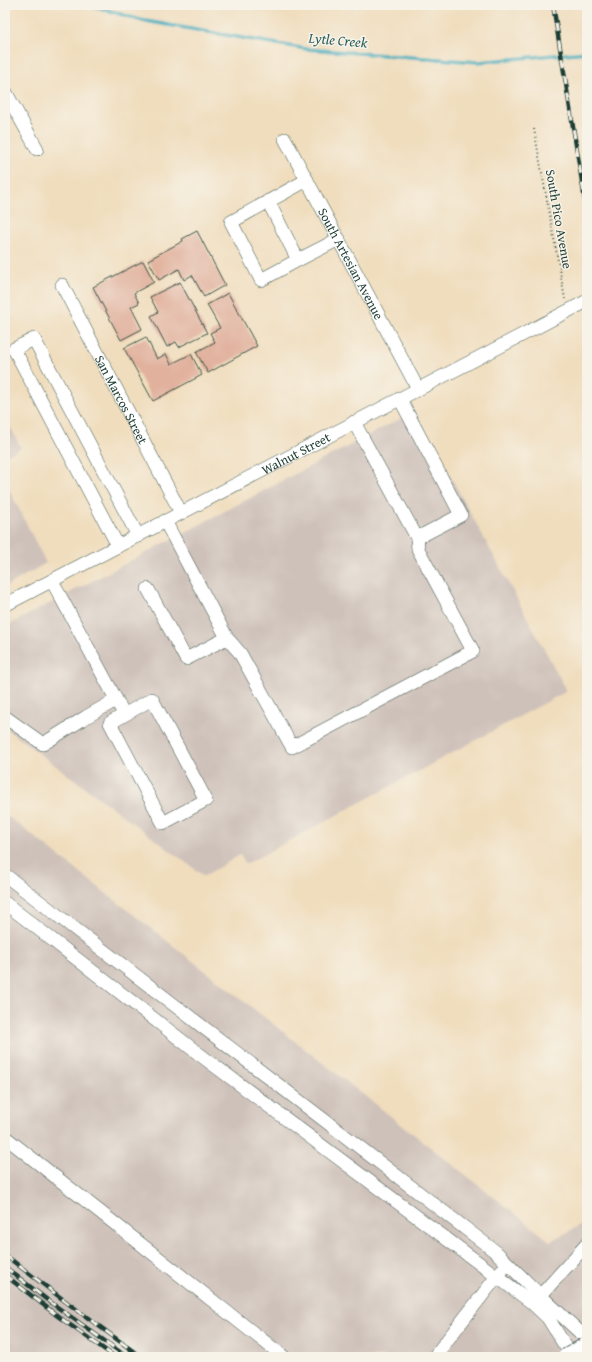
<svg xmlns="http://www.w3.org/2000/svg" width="592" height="1362" font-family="'Gentium Book Plus',serif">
<rect width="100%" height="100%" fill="#f7f3e8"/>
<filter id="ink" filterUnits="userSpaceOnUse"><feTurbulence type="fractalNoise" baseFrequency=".025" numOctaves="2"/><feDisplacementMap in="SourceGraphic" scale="8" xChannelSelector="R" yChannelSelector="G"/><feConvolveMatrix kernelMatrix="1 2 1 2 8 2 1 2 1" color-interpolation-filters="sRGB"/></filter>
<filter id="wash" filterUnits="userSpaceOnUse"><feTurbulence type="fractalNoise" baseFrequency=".012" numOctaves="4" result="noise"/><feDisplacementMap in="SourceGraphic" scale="16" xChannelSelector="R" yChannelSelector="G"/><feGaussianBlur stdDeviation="0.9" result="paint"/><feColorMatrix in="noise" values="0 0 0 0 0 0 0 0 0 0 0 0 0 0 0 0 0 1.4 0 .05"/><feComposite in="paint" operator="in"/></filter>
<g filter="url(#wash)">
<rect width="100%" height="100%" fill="#f0ddbd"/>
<!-- industrial -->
<path fill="#cec1ba" d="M 415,411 L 567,691 L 246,864 L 240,855 L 204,876 L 5,728 L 5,627 Z
M 5,416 L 21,448 L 5,456 Z
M 5,481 L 46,563 L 5,587 Z
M 5,814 L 550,1241 L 587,1222 L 587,1357 L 5,1357 Z"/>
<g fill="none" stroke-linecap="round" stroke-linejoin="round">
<!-- stream -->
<path stroke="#3ca9bb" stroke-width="3.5" d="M 91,5 L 140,20 L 306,49 L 478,62 L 587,52"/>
</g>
<g id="blocks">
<!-- building -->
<path fill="#e1b19d" d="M 197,231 L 225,285 L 204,297 L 192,275 L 184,280 L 179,269 L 159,280 L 148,260 L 183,241 L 182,239 Z
M 143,261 L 154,282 L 134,293 L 139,303 L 131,307 L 142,329 L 121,340 L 93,287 Z
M 180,282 L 207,333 L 179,347 L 176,342 L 167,347 L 151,316 L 158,312 L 150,297 Z
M 228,293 L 257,346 L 208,373 L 196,352 L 215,342 L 210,333 L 220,328 L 207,305 Z
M 146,337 L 157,359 L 166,354 L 171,364 L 191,354 L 202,375 L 153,401 L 124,348 Z"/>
</g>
</g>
<g filter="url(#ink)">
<use href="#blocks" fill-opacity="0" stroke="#3e5549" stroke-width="1"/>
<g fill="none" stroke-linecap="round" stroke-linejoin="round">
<!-- minor casing -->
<g stroke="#3e5549" stroke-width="14">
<g id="minor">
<path d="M 5,91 L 37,149"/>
<path id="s1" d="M 285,139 L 418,389"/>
<path d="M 268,201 L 298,260 L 261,280 L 231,222 L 307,180"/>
<path d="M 298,260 L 339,239"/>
<path id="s2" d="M 62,285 L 181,513"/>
<path d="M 354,422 L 417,538 L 461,515 L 400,399"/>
<path d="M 118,546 L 14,349 L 34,339 L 138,536"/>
<path d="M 52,581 L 124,714"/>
<path d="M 148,589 L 186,659 L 227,638 L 165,521"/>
<path id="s3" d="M 5,605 L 587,301"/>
<path d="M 227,638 L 240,653 L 292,747 L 473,651 L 418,549 L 417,538"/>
<path d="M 152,699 L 206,800 L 163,823 L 110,723 Z"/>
<path d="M 5,717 L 43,744 L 86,717 L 116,700"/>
<path d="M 5,875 L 496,1252 L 544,1299 L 587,1339"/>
<path d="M 5,903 L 199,1054 L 531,1302 L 548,1318 L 564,1344 L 575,1357"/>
<path d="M 5,1137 L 284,1357"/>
<path d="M 540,1296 L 587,1244"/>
<path d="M 434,1357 L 502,1270"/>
</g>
</g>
<!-- path -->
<path stroke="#3e5549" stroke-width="2" stroke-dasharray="1 3" stroke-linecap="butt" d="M 534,129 L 565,299"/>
<!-- minor -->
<use href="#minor" stroke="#fff" stroke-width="13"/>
<!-- rail casing -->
<g stroke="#1f3d34" stroke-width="4.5">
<path id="rail" d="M 553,5 L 587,212
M 5,1255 L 65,1301 L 141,1357
M 5,1267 L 46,1299 L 127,1357
M 5,1275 L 59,1317 L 115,1357"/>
</g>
<!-- rail -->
<use href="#rail" stroke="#f7f3e8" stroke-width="3" stroke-dasharray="9" stroke-linecap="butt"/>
<!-- major-bridge casing -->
<g stroke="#3e5549" stroke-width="18" stroke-linecap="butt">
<path id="major-bridge" d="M 566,1357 L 587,1345"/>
</g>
<!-- major-bridge -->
<use href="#major-bridge" stroke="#fff" stroke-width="16"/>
</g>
</g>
<g text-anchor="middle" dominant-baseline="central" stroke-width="3" stroke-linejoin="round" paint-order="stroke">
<!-- street labels -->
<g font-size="13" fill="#1f3d34" stroke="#f7f3e8">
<text transform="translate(559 219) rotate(80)">South Pico Avenue</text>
<text stroke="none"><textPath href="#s1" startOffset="141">South Artesian Avenue</textPath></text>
<text stroke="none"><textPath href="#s2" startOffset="129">San Marcos Street</textPath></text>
<text stroke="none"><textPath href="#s3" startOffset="328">Walnut Street</textPath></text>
</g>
<!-- water labels -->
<g font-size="14" font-style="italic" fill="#285d5c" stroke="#f7f3e8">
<text transform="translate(338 40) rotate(5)">Lytle Creek</text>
</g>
</g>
<!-- margin -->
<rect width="592" height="1362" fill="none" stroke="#f7f3e8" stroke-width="20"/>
</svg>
